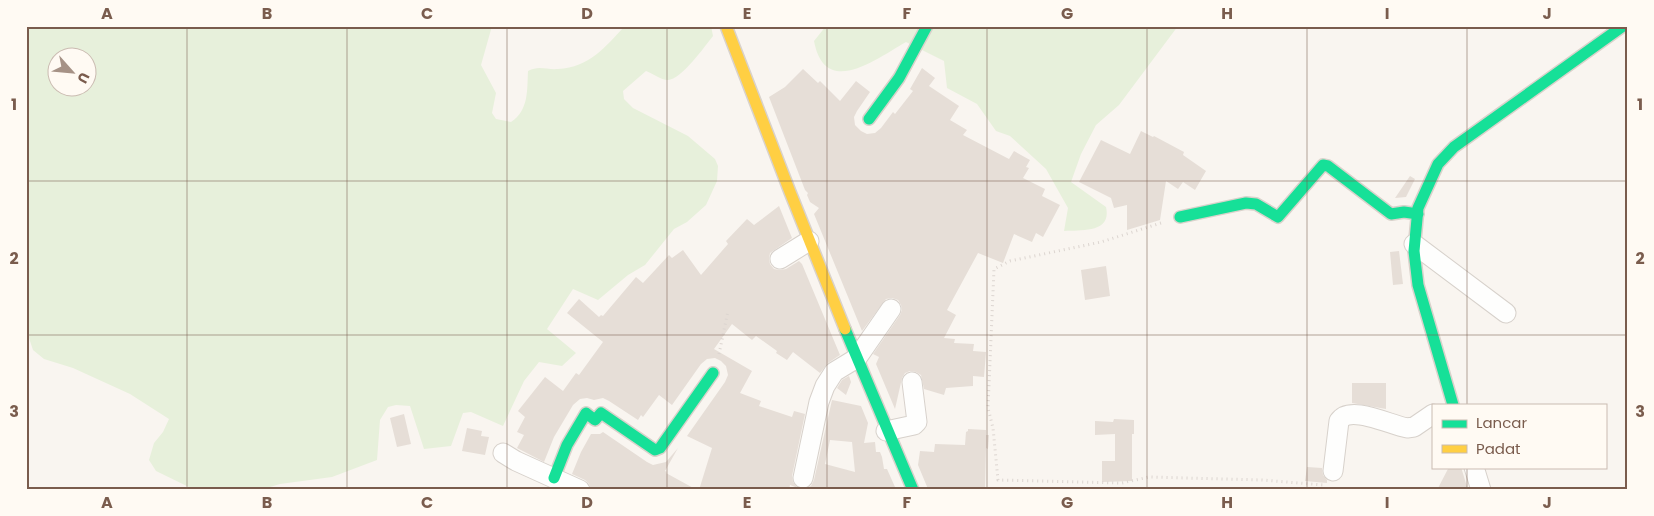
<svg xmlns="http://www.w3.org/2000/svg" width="1654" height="516" font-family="Poppins,sans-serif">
<rect width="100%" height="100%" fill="#f9f5f0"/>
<!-- green -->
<path fill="#e7f0db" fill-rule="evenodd" d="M 26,26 L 492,26 L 481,65 L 496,93 L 492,113 L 496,119 L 511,122 C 529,110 527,90 528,71 C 539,65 546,70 558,69 C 590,67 604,48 625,26 L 711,26 L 713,36 C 705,46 681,80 668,80 C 661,80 652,73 646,71 L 623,91 L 624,99 L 633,108 L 688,136 L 715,159 L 718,166 L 717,181 L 706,205 L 687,222 L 674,229 L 645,265 L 628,275 L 598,300 L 573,289 L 547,329 L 576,353 L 562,366 L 539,362 L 524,381 L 503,426 L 471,412 L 463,413 L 451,446 L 424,449 L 410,406 L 396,405 L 388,407 L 380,420 L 377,460 L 332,477 L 280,484 L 260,490 L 195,490 L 156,471 L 149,460 L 154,443 L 163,432 L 169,419 L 130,394 L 73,368 L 44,359 L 33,350 L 26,329 ZM 58,58 L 88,58 L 88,88 L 58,88 Z
M 826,26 L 1178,26 L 1119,105 L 1096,125 L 1081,154 L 1071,182 L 1106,207 C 1112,233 1082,230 1064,231 L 1068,208 L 1046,169 L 1010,136 L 996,131 L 977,104 L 947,88 L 944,61 L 906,42 C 876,59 825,99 814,41 Z"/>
<!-- building -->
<path fill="#e6ded7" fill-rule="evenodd" d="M 922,68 L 935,78 L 929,86 L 959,106 L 950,120 L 967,130 L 963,135 L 1009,159 L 1014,151 L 1030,160 L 1026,167 L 1029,168 L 1023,178 L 1045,189 L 1042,196 L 1060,205 L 1043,237 L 1036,233 L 1032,242 L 1014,234 L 1003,263 L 978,253 L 947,310 L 956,315 L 944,338 L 955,339 L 954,343 L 974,344 L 973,351 L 986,352 L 984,377 L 973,376 L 973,386 L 946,388 L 944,395 L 924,389 L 921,375 L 916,372 L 910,371 L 905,373 L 902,378 L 895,409 L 876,364 L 879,357 L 873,354 L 900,315 L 902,310 L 901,305 L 898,300 L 892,298 L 886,299 L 862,331 L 814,214 L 819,208 L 810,202 L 807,195 L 808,193 L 805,190 L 769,97 L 785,87 L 803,69 L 818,83 L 820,81 L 840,101 L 856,81 L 870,92 L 857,111 L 854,117 L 855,125 L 861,131 L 867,134 L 875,133 L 881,128 L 893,112 L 895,114 L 913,91 L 910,89 Z
M 1141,131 L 1153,137 L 1154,136 L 1184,152 L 1183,155 L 1206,171 L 1195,190 L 1183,182 L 1178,189 L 1166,181 L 1160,220 L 1127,230 L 1127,205 L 1114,208 L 1111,198 L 1079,182 L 1101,140 L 1130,154 Z
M 1410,176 L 1415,179 L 1406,197 L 1395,198 Z
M 779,206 L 792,238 L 770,253 L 769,259 L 770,264 L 774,269 L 780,270 L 786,269 L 799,261 L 802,264 L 840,355 L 828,363 L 820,373 L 793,352 L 787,360 L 776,353 L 777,351 L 756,336 L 752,340 L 732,324 L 714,349 L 752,371 L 740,393 L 761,401 L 759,406 L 792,417 L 794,411 L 805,414 L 792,476 L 793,482 L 798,488 L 790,485 L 789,490 L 699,490 L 712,448 L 687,436 L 725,382 L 728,375 L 726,366 L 721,361 L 715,358 L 707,359 L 701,364 L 672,405 L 659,395 L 643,417 L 641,415 L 638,420 L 609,401 L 603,398 L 594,400 L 587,398 L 580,399 L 573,405 L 554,437 L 544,462 L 517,448 L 524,435 L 517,432 L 525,417 L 518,411 L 545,377 L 563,391 L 576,373 L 579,375 L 603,342 L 567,313 L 579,299 L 599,317 L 601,315 L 603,316 L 636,277 L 643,283 L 669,255 L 672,258 L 683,250 L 701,275 L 728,244 L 726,241 L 747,219 L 754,225 Z
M 1399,251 L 1403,284 L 1393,285 L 1390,252 Z
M 1106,266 L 1110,296 L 1085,300 L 1081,270 Z
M 849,376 L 851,382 L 846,395 L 837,388 L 842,380 Z
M 1352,383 L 1386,383 L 1386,409 L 1352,403 Z
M 832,400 L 861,406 L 868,423 L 864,443 L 875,442 L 876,452 L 880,452 L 882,457 L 884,469 L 887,469 L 895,487 L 889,488 L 889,490 L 802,489 L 811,486 L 814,480 ZM 830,440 L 852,442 L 855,472 L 825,464 Z
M 404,414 L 411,444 L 397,447 L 390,418 Z
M 1114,419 L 1134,420 L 1134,434 L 1132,434 L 1132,481 L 1102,482 L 1102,461 L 1115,461 L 1115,434 L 1095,435 L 1095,421 L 1113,422 Z
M 467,428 L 482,431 L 481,436 L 489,437 L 485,455 L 462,451 Z
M 968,429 L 986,430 L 986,435 L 989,435 L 988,449 L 986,448 L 985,490 L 928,489 L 918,465 L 920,451 L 934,452 L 935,444 L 965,445 L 966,432 L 968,431 Z
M 603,432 L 647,462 L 653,465 L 666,462 L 678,448 L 665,471 L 667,472 L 666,473 L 697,490 L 591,490 L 589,484 L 585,480 L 572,474 L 581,452 L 591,434 L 600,434 Z
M 1307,467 L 1322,468 L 1323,475 L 1327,480 L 1327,483 L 1305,481 Z
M 1449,467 L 1461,467 L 1468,490 L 1437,490 Z"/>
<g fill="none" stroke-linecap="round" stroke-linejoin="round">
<!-- street casing -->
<g stroke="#d7d1cb" stroke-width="21">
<path id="street" d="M 1414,244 L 1506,313
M 780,259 L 809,241
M 886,431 L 914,425 L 917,422 L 912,382
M 503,453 L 516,461 L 580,490
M 1474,467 L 1481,490
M 1333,471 L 1339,421 C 1350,404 1390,425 1407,428 L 1414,427 L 1433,414
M 803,478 L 819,402 L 825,386 L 834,372 L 857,358 L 891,309"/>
</g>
<!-- fast casing -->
<g stroke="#d9d2cb" stroke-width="14">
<path id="fast" d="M 869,119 L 899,78 L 927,26
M 1180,217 L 1246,203 L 1256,204 L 1278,217 L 1323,165 L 1328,166 L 1391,214 L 1404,212 L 1418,214
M 845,329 L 913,490
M 1453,405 L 1418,285 L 1414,251 L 1418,208 L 1438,164 L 1454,147 L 1623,26
M 554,478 L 567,445 L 586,413 L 595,420 L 601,413 L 655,450 L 660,448 L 713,373"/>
</g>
<!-- slow casing -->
<g stroke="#d9d2cb" stroke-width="14">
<path id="slow" d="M 726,26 L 790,192 L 845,329"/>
</g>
<!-- path -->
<path stroke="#dcd5d0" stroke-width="3" stroke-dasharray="1 4" stroke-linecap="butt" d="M 1161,223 L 1101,242 L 1010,261 L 994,269 L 988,408 L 993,428 L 998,480 L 1122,483 L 1149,477 L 1262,480 L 1323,485
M 719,354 L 728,311"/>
<!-- street -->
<use href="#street" stroke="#fefefd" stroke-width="19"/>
<!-- fast -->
<use href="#fast" stroke="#16e098" stroke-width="11"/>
<!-- slow -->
<use href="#slow" stroke="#ffcf43" stroke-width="11"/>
</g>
<!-- grid -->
<path fill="none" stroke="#7a5c4d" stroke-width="1" stroke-opacity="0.55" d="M 187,26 L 187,490M 347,26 L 347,490M 507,26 L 507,490M 667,26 L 667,490M 827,26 L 827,490M 987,26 L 987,490M 1147,26 L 1147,490M 1307,26 L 1307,490M 1467,26 L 1467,405M 26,181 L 1628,181M 26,335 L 1628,335M 1467,467 L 1467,490"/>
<!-- border -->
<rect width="1654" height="516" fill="none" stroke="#fffaf3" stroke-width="55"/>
<!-- legend -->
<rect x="1432" y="404" width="175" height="65" fill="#fffaf3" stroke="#cabbb1"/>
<rect x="1442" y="420" width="25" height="8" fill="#16e098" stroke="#cabbb1"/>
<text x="1476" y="428" font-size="15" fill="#7a5c4d">Lancar</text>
<rect x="1442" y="445" width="25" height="8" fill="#ffcf43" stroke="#cabbb1"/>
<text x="1476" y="454" font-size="15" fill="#7a5c4d">Padat</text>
<!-- north arrow -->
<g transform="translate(72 72) rotate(117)"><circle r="24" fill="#fffaf3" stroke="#cabbb1"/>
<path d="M0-4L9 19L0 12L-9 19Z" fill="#a69286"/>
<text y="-8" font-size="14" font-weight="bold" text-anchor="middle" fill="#7a5c4d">U</text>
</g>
<rect x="28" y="28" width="1598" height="460" fill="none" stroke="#7a5c4d" stroke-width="2"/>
<g font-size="16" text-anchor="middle" font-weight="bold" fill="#7a5c4d">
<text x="107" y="19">A</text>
<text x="267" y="19">B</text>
<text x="427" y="19">C</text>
<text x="587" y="19">D</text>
<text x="747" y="19">E</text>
<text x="907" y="19">F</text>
<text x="1067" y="19">G</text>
<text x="1227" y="19">H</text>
<text x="1387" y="19">I</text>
<text x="1547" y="19">J</text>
<text x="14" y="110">1</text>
<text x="1640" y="110">1</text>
<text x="14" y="264">2</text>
<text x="1640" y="264">2</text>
<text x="14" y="417">3</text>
<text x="1640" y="417">3</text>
<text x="107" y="508">A</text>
<text x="267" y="508">B</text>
<text x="427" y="508">C</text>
<text x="587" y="508">D</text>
<text x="747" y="508">E</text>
<text x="907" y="508">F</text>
<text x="1067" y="508">G</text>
<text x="1227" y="508">H</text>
<text x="1387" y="508">I</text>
<text x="1547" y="508">J</text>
</g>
</svg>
